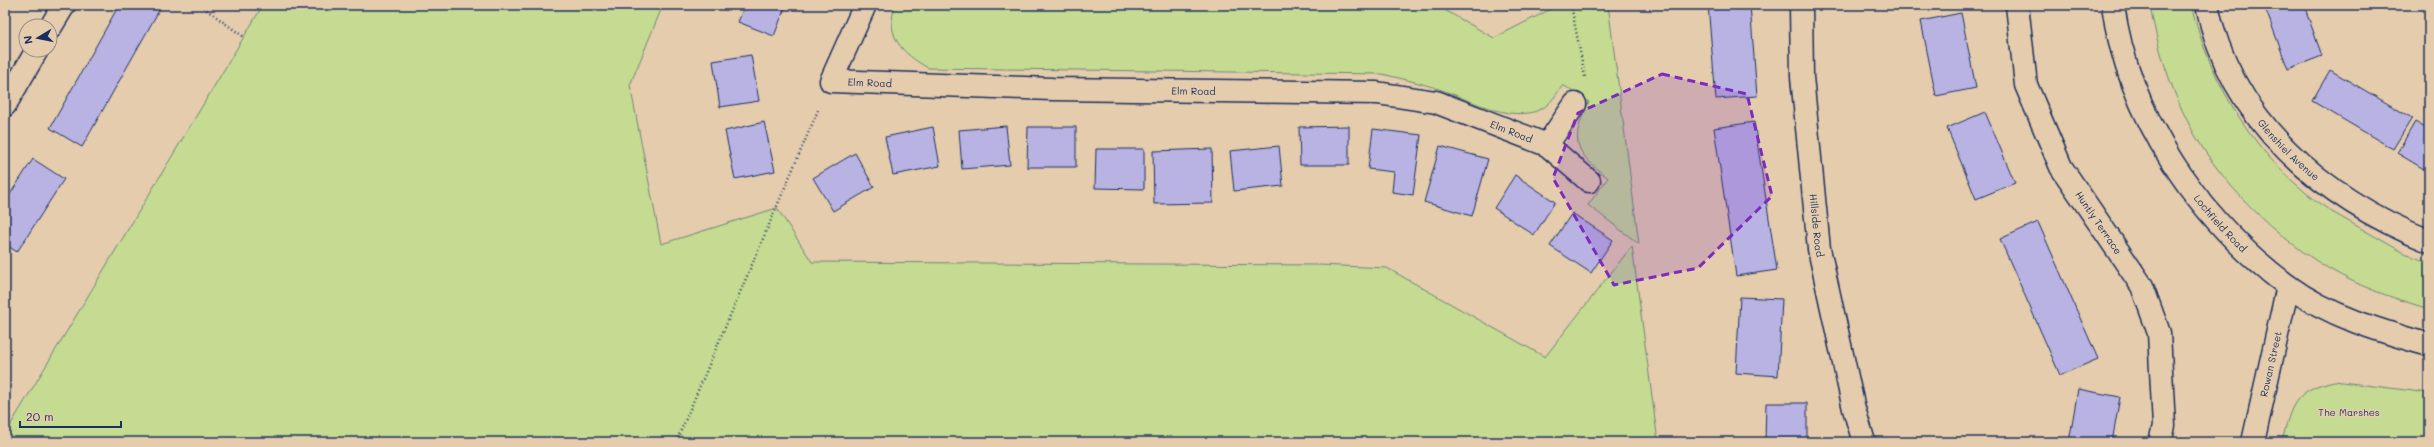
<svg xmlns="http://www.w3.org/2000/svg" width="2434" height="447" font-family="Mali,sans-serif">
<rect width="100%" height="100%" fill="#e4ccad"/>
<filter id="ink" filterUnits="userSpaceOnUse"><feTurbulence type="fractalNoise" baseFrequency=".025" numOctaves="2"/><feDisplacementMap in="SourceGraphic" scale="8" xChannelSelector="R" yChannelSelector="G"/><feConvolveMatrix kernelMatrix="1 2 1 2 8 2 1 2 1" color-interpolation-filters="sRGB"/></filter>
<g filter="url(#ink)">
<!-- green -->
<path fill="#c4db91" stroke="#708578" d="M 263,5 L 663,5 L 630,85 L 661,244 L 777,208 L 812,262 L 1319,265 L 1387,268 L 1545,357 L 1632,246 L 1658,442 L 5,442 L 5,434 Z
M 895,5 L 1377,5 L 1441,8 L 1494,38 L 1559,5 L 1608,5 L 1639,244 L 1588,205 L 1608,178 C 1575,152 1569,142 1589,102 L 1563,85 C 1557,93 1551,104 1541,109 C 1511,125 1463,96 1433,87 C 1416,82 1399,78 1382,74 L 928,68 C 902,53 885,37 895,5 Z
M 2150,5 L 2191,5 C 2211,87 2260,165 2332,212 C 2344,219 2357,226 2369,233 C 2387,243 2408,257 2429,262 L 2429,309 C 2403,301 2377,293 2352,281 C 2289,251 2222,188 2190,126 C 2170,88 2157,46 2150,5 Z
M 2334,381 L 2429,393 L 2429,442 L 2282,442 C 2291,405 2294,390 2334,381 Z"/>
<!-- building -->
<path fill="#b9b3e4" stroke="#1b2f5e" d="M 119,5 L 162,5 L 82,147 L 50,128 Z
M 745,5 L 786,5 L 774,36 L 738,22 Z
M 1708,5 L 1750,5 L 1757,96 L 1716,99 Z
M 2264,5 L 2304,5 L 2322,56 L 2288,69 Z
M 1961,13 L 1976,88 L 1936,96 L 1921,21 Z
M 751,55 L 759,101 L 720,107 L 713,61 Z
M 2330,70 L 2412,118 L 2393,149 L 2312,101 Z
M 1985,112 L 2015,183 L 1976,199 L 1947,128 Z
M 764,122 L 775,171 L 735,179 L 725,131 Z
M 1754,122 L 1777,270 L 1736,276 L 1714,128 Z
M 2415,122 L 2429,130 L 2429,172 L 2397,153 Z
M 1006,126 L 1010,165 L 962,169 L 959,130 Z
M 1349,126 L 1349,165 L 1300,165 L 1299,127 Z
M 933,127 L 940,166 L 893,175 L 885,137 Z
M 1028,127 L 1076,127 L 1076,167 L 1027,167 Z
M 1373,129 L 1421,135 L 1413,195 L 1392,192 L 1394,172 L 1368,169 Z
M 1279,146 L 1283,186 L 1234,191 L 1230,151 Z
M 1440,146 L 1488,159 L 1472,216 L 1424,202 Z
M 1096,149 L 1144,149 L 1144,189 L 1095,188 Z
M 1212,149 L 1213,203 L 1154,204 L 1153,151 Z
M 855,153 L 874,187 L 833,211 L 813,178 Z
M 33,159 L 64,179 L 17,252 L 5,244 L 5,202 Z
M 1515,175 L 1555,202 L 1534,235 L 1494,208 Z
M 1572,213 L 1613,240 L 1591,273 L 1550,246 Z
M 2038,222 L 2098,359 L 2060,375 L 2000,239 Z
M 1740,297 L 1782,299 L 1778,376 L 1736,373 Z
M 2078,389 L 2120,397 L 2112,442 L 2069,442 Z
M 1766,403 L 1807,403 L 1807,442 L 1765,442 Z"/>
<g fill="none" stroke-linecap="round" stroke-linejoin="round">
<!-- minor casing -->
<g stroke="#1b2f5e" stroke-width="25">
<g id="minor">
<path id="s1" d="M 865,5 L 831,81 L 1052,89 L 1377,93 L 1436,102 L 1547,145 L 1589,181"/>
<path id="s2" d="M 1801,5 L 1802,77 L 1819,249 L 1854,409 L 1864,442"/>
<path id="s3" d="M 2017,5 L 2026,85 L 2061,167 L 2142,286 L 2159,333 L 2164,426 L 2160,442"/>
<path id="s4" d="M 2207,5 C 2230,121 2324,199 2429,241"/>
<path d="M 50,28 L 64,5"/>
<path d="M 5,105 L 37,50"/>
<path d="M 1547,145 L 1575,104"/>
</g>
</g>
<!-- tertiary casing -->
<g stroke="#1b2f5e" stroke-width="25">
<g id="tertiary">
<path id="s5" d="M 2113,5 C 2128,116 2199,220 2288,286 C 2329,316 2380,331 2429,345"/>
<path id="s6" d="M 2253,442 L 2288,286"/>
</g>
</g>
<!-- path -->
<path stroke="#1b2f5e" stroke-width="2.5" stroke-dasharray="1 3" stroke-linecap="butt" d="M 200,5 L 244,37
M 1571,5 L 1585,77
M 676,442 L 819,108"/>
<!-- minor -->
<use href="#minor" stroke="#e4ccad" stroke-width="22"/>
<!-- tertiary -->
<use href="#tertiary" stroke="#e4ccad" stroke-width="22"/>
</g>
</g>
<!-- marked area -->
<path fill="#7b2cbf" fill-opacity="0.2" stroke="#7b2cbf" stroke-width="3" stroke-dasharray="8 5" stroke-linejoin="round" d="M 1662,74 L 1747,94 L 1772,196 L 1698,268 L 1614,285 L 1553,178 L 1578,113 Z"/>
<g text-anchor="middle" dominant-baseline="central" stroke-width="3" stroke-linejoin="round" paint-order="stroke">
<!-- street labels -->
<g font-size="10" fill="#1b2f5e" stroke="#e4ccad">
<text stroke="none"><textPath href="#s1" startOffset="122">Elm Road</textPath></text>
<text stroke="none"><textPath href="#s1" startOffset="446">Elm Road</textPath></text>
<text stroke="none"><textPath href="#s1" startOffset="770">Elm Road</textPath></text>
<text stroke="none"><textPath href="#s4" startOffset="169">Glenshiel Avenue</textPath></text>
<text stroke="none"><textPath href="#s3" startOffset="237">Huntly Terrace</textPath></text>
<text stroke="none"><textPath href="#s5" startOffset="247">Lochfield Road</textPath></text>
<text stroke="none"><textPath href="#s2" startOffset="221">Hillside Road</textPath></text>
<text stroke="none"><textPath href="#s6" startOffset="80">Rowan Street</textPath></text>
</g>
<!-- park labels -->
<g font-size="10" fill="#2c4063" stroke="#e4ccad">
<text x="2349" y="412">The Marshes</text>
</g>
</g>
<!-- margin -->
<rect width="2434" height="447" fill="none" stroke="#e4ccad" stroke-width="20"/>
<rect x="10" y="10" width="2414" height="427" fill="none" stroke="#1b2f5e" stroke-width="1.5" filter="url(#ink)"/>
<!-- north arrow -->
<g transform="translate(38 38) rotate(260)"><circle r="19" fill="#e4ccad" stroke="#948d8d"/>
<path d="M0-3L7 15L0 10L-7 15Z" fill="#1b2f5e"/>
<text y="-6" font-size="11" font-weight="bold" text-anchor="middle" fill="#1b2f5e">N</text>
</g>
<!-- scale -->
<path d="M20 421v6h101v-6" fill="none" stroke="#1b2f5e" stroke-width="2"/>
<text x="26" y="421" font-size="12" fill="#1b2f5e" stroke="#e4ccad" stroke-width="3" paint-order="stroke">20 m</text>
</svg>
